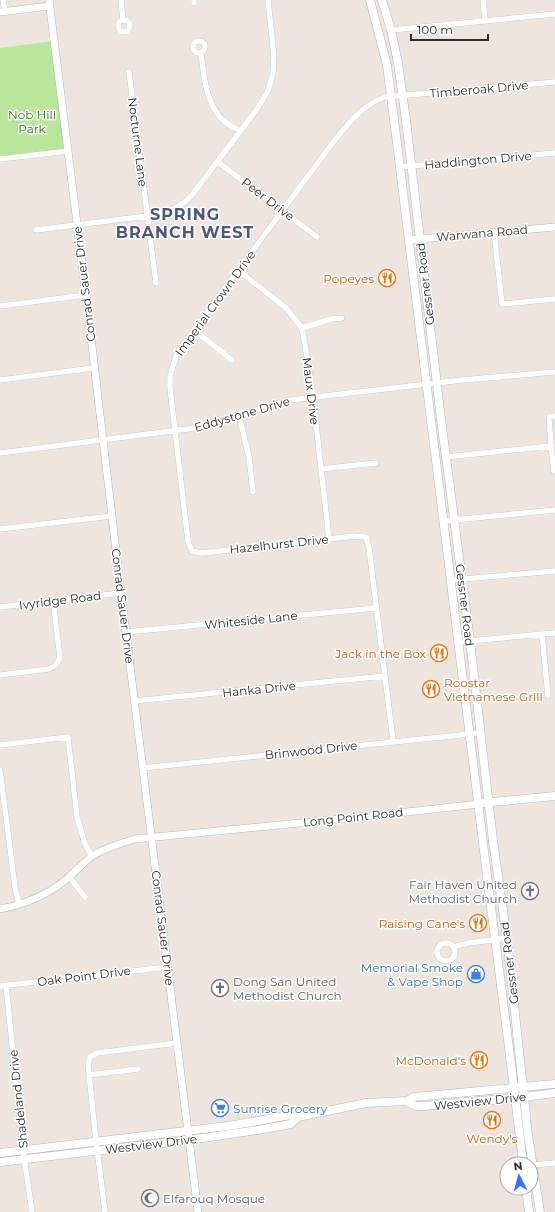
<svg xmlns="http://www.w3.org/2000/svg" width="555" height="1212" font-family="Montserrat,sans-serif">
<rect width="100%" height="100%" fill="#eee6de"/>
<!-- green -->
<path fill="#b9e69a" d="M 53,41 L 68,151 L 0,159 L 0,48 Z"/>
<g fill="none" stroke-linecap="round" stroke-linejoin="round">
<!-- minor casing -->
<g stroke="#b2b6c0" stroke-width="6">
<path id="minor" d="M 3,0 L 5,12
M 121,0 L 123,20
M 194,0 L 194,3
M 483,0 L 485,20
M118 26a6 6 0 1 1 12 0a6 6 0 1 1-12 0Z
M 391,30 L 555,14
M193 47a6 6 0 1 1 12 0a6 6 0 1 1-12 0Z
M 201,53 C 204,76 205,103 224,121 C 229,125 235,128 240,131
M 129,72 L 156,283
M 0,159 L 68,151
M 218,162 L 317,237
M 400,167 L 555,153
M 36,230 L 147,216 L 173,209 L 186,201 L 192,195 L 257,109 L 268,91 L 273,73 L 274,56 L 268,0
M 494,232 L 502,304 L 555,299
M 239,271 L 286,308 L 302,328 L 305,344 L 313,397 L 329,539
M 0,306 L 86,295
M 302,328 L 331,319 L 342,318
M 194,330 L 232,360
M 0,380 L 93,368
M 239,416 L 249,457 L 253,492
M 551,446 L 554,471 L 555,471
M 0,453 L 195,428 C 228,421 258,408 290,400 L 462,380 L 555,372
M 446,457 L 551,446 L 549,417 L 555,416
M 321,469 L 376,463
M 443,521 L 555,510
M 0,529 L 112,516
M 451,580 L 555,571
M 0,607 L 121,593
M 126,632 L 376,608
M 542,634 L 548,696
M 458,642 L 555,633
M 0,675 L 49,669 C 55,667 57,664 60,658 L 53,601
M 134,701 L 385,676
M 393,741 L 369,548 L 366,537 L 354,536 L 329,539 L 202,553 L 192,551 L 188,541 L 170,388 L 170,376 L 177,353 L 331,145 C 347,125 360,106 385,97 L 555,82
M 0,745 L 68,737 L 77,817 L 85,844 L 92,856
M 143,768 L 480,733
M 0,770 L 15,887 L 19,904
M 69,877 L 85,897
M437 952a9 9 0 1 1 18 0a9 9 0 1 1-18 0Z
M 453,947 C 471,941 488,941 507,938
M 6,985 L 23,1150 L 32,1212
M 0,986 L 168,967
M 89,1075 L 138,1069
M 533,1165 L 555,1163
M 105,1212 L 96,1141 L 88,1064 L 90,1057 L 97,1053 L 177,1043"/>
</g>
<!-- tertiary casing -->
<g stroke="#b2b6c0" stroke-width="8">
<path id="tertiary" d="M 49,0 L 86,295 L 121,593 L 198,1212
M 0,12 L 49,6
M 409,240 L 555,227
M 0,909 C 26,904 50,894 69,877 C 77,870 84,862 92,856 C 105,848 121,843 135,839 L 362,817 L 479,804"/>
</g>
<!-- secondary casing -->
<g stroke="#b2b6c0" stroke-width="9">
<path id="secondary" d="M 370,0 L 387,65 L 398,151 C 426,382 455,613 483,843 C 496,950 511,1057 523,1164
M 382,0 L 391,30 L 398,63 L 406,120 L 441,419 L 470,641 L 493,841 L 507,938 L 528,1135 L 540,1212
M 483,803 L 555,796
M 407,1101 L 415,1106 L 424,1106 L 524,1097 L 555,1093
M 0,1153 L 228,1126 L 258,1121 L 290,1115 L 298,1117 L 366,1103 L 407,1101 L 414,1097 L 555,1084
M 0,1162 L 189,1140 L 258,1130 L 291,1124 L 298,1117
M 526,1188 L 529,1212"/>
</g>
<!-- minor -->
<use href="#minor" stroke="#fff" stroke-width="5.5"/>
<!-- tertiary -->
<use href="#tertiary" stroke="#fff" stroke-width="7"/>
<!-- secondary -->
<use href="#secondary" stroke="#fff" stroke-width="8"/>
</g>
<!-- icons -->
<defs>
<g id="restaurant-ring" transform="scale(0.9)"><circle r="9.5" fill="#fff" stroke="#e8710a" stroke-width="1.5"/><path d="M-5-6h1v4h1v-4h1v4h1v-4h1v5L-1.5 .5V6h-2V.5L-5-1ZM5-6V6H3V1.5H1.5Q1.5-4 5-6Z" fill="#e8710a"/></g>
<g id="church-ring" transform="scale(0.9)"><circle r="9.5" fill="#fff" stroke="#6b7280" stroke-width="1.5"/><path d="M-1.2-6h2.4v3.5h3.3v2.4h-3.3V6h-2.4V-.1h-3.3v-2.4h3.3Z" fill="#6b7280"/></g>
<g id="shop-ring" transform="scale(0.9)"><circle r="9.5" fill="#fff" stroke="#3f7fe0" stroke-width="1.5"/><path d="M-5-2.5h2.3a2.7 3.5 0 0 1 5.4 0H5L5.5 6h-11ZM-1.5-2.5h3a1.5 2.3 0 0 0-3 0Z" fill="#3f7fe0"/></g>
<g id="supermarket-ring" transform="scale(0.9)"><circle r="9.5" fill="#fff" stroke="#3f7fe0" stroke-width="1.5"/><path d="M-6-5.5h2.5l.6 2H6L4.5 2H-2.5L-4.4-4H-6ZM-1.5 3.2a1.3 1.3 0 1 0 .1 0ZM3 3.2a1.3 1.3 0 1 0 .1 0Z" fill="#3f7fe0"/></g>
<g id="mosque-ring" transform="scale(0.9)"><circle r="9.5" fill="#fff" stroke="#6b7280" stroke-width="1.5"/><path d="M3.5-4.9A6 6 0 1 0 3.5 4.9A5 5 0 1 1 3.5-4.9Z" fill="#6b7280"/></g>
</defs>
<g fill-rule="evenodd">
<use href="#restaurant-ring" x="387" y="278"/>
<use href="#restaurant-ring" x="439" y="653"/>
<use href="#restaurant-ring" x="431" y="689"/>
<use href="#church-ring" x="530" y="891"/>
<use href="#restaurant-ring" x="478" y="923"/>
<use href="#shop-ring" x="476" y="974"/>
<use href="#church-ring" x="220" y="988"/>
<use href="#restaurant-ring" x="479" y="1060"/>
<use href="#supermarket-ring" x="220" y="1108"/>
<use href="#restaurant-ring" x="492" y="1120"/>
<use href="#mosque-ring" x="150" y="1198"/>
</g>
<g text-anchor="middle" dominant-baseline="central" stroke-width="3" stroke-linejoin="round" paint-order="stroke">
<!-- street labels -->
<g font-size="12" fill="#2c2c2c" stroke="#fff">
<text transform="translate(479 89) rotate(-5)">Timberoak Drive</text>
<text transform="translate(138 142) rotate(83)">Nocturne Lane</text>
<text transform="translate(478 160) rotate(-5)">Haddington Drive</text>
<text transform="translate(268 199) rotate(37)">Peer Drive</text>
<text transform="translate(482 233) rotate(-5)">Warwana Road</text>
<text transform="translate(84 284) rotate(-97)">Conrad Sauer Drive</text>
<text transform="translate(425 284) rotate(-97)">Gessner Road</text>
<text transform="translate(215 303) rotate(-54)">Imperial Crown Drive</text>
<text transform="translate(311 391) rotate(83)">Maux Drive</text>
<text transform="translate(242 414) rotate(-16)">Eddystone Drive</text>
<text transform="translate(279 544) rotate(-6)">Hazelhurst Drive</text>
<text transform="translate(60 600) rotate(-7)">Ivyridge Road</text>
<text transform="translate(465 605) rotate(83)">Gessner Road</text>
<text transform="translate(123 606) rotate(83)">Conrad Sauer Drive</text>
<text transform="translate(251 620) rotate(-6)">Whiteside Lane</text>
<text transform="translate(259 689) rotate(-6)">Hanka Drive</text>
<text transform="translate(311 750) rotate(-6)">Brinwood Drive</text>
<text transform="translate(353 817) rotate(-6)">Long Point Road</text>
<text transform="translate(163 928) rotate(83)">Conrad Sauer Drive</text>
<text transform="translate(509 963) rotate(-97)">Gessner Road</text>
<text transform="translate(84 976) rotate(-7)">Oak Point Drive</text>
<text transform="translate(18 1099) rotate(-96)">Shadeland Drive</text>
<text transform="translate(480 1101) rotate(-6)">Westview Drive</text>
<text transform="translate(151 1144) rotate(-7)">Westview Drive</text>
</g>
<!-- park labels -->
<g font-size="12" fill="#306d19" stroke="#fff">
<text x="32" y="114">Nob Hill<tspan x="32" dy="14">Park</tspan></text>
</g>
<!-- food labels -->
<g font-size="12" fill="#c56008" stroke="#fff" text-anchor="end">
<text x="374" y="278">Popeyes</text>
<text x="426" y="653">Jack in the Box</text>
<text x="444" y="682" text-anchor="start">Roostar<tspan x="444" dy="14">Vietnamese Grill</tspan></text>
<text x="465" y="923">Raising Cane's</text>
<text x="466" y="1060">McDonald's</text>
<text x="492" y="1138" text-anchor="middle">Wendy's</text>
</g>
<!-- worship labels -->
<g font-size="12" fill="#5b616d" stroke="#fff" text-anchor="start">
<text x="517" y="884" text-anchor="end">Fair Haven United<tspan x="517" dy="14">Methodist Church</tspan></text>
<text x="233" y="981">Dong San United<tspan x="233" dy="14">Methodist Church</tspan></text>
<text x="163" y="1198">Elfarouq Mosque</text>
</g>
<!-- shop labels -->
<g font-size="12" fill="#366cbe" stroke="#fff" text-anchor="end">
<text x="463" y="967">Memorial Smoke<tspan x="463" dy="14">&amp; Vape Shop</tspan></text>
<text x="233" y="1108" text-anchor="start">Sunrise Grocery</text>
</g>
<!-- district labels -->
<g font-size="16" font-weight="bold" letter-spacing="1" fill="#4b587f" stroke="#fff">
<text x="185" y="214">SPRING<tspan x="185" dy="18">BRANCH WEST</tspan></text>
</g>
</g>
<!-- north arrow -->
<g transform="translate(519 1176) rotate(354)"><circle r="19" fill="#ffffff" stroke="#ababab"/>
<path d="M0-3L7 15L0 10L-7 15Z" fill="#3b6eff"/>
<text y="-6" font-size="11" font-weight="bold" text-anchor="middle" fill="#2c2c2c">N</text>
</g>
<!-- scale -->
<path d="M411 34v6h77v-6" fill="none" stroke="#2c2c2c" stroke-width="2"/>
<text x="417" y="34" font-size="12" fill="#2c2c2c" stroke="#ffffff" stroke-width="3" paint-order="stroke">100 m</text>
</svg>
